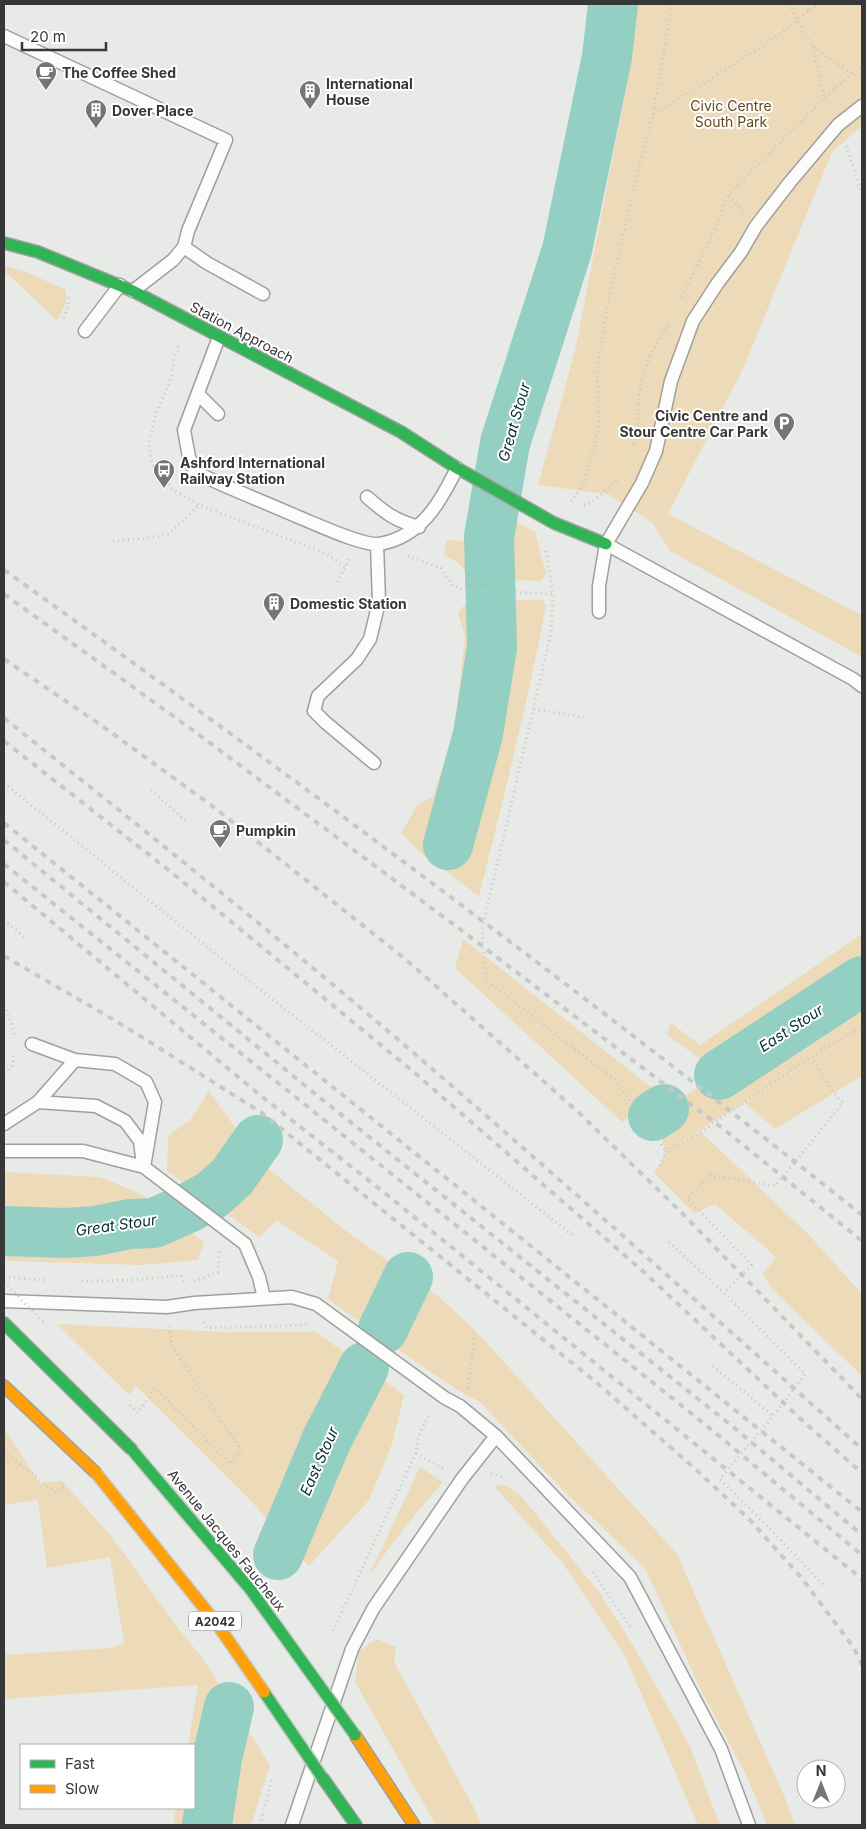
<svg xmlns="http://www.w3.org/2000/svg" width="866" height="1829" font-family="Inter,sans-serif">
<rect width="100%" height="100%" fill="#e8eae7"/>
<!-- green -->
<path fill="#eddab9" d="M 637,4 L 862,4 L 862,126 L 832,152 L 743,369 L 668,514 L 862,615 L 862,657 L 670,551 L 652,522 L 607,494 L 538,485 L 575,351 L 631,63 Z
M 4,266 L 24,271 L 66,290 L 66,303 L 57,321 L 8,274 L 4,272 Z
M 476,502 L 535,532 L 546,574 L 541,581 L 472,579 L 457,562 L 444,555 L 447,540 L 464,541 L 479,516 L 469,513 Z
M 542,600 L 546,605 C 528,703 503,799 479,896 L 420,852 L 401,833 L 418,804 L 433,797 L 455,727 L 465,637 L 458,612 L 468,601 Z
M 862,934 L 862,972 L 714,1069 L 667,1035 L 671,1023 L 700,1045 Z
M 463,939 L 661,1095 L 622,1122 L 455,968 Z
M 862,983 L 862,1076 L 775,1129 L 745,1103 L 837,1044 L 675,1146 L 701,1132 L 809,1235 L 862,1294 L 862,1376 L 772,1289 L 763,1274 L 776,1257 L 715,1204 L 694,1213 L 654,1173 L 660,1165 L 666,1151 L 653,1116 Z
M 209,1091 L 260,1162 L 350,1234 L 439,1297 L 475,1330 L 677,1554 L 785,1798 L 795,1825 L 767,1825 L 747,1777 L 702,1692 L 645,1568 L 563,1490 L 479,1401 L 467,1396 L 420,1365 L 328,1299 L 338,1261 L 277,1221 L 259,1237 L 167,1171 L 168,1136 L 190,1120 Z
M 4,1172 L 100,1177 L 139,1193 L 204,1242 L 198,1260 L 141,1265 L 9,1261 L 4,1257 Z
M 57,1324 L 225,1332 L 316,1332 L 404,1395 L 392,1444 L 369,1500 L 309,1566 L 249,1499 L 136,1386 L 129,1395 Z
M 4,1429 L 40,1483 L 62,1481 L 111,1536 L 175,1624 L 203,1659 L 270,1765 L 251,1825 L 173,1825 L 176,1808 L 194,1808 L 194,1745 L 188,1745 L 198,1685 L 4,1699 L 4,1655 L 109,1648 L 124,1643 L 110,1557 L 47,1568 L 38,1500 L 4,1505 Z
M 420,1467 L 443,1482 L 405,1527 L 369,1575 Z
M 505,1485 L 521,1496 L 599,1592 L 634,1647 L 689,1744 L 720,1825 L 698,1825 L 625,1656 L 562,1562 L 494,1486 Z
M 377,1639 L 396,1647 L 394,1662 L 474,1808 L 481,1825 L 436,1825 L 355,1682 L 359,1651 Z"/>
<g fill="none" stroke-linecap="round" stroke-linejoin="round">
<!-- river -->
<path stroke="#93cfc2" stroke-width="50" d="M 448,845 L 478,734 L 492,647 L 489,537 L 505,443 L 567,250 L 607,57 L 613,4
M 719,1075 L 862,981
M 653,1116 L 664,1109
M 4,1231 L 66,1233 L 95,1231 L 130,1224 L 154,1223 L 188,1208 L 212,1195 L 232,1177 L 258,1140
M 383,1329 L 408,1277
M 278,1555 L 327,1439 L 364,1367
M 207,1825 L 217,1758 L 229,1707"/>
<!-- lane casing -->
<g stroke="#9fa09e" stroke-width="15">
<path id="lane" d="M 4,36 L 226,140 L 188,231 L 184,247 L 207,263 L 263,294
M 133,291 L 173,260 L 184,247
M 85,331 L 120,285
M 219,337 L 184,430 L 189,457 L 195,472 C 228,488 262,501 296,516 C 314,523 362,546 379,544 C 421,537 440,503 457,468
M 198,394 L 218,414
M 367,497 C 385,513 396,521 419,527
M 606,544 L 853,679 L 862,686
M 599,612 L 599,586 L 606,544 L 642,483 L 656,451 L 671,381 L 693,321 L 717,284 L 741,252 L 756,226 L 790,182 L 838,125 L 862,106
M 374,763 L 325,722 L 314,711 L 318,696 L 357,659 L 370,639 L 379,602 L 377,544
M 32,1044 L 75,1060
M 38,1102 L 96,1106 L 125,1121 L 140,1141 L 142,1157
M 4,1124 L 38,1102 L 75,1060 L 115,1064 L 146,1082 L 155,1102 L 144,1167
M 4,1151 L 83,1151 L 144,1167 L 245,1244 L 259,1277 L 264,1298
M 4,1301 L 167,1307 L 194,1303 L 292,1297 L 316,1304 L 445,1398 L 460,1406 L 496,1436 L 630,1577 L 721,1749 L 749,1825
M 292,1825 L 352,1649 L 373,1609 L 462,1479 L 496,1436"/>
</g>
<!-- fast casing -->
<g stroke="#9fa09e" stroke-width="14">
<path id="fast" d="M 4,243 L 38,252 L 133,291 L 401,432 L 457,468 L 554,523 L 606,544
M 4,1323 L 132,1450
M 322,1777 L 356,1825"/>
</g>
<!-- slow casing -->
<g stroke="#9fa09e" stroke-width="14">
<path id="slow" d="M 4,1386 L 96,1473
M 355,1735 L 414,1825"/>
</g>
<!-- path -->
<path stroke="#c7c8c6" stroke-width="3" stroke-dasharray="1 4" stroke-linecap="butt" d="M 789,4 L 803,32 L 813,46 L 852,74 L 862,77
M 807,4 L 808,12
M 813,46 L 824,98 L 829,106
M 653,115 L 766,44 L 818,4
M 846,146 L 862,193
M 743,211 L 728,195 L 824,98 L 862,65
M 682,297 L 711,237 L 728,195
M 64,318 L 68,307 L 69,294
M 178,346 L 179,348 L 174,359 L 172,376 L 155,416 L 149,445 L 152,464 L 173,490 L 199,505 L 327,554 L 346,567
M 632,449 L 637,431 L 640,385 L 651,353 L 668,325
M 571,501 L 584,484 L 599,428 L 597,368 L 610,293 L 638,170 L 653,115 L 671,10 L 671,4
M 584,505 L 592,502 L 617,481
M 113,541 L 149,538 L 169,534 L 199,505
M 546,551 L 553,594 L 551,633 L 482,930 L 486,980 L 616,1081 L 666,1151
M 408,556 L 441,568 L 453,586 L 465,590 L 553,594
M 337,582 L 350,558
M 534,709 L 588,718
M 4,783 L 233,968 L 572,1235
M 151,790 L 188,823
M 4,920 L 26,938
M 4,1005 L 12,1024 L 14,1035
M 4,1073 L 12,1066 L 14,1053
M 660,1166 L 666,1151 L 701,1132 L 811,1057 L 862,1026
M 669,1242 L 724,1293
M 752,1265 L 687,1198 L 710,1175 L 775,1186 L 843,1103 L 836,1096 L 811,1057
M 4,1277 L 46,1280
M 82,1281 L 137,1280 L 181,1275 L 185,1283
M 194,1281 L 218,1272 L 219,1251
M 204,1322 L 207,1328 L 307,1325
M 713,1366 L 773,1416
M 468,1389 L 475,1330
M 130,1405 L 138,1413 L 155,1388 L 230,1464 L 241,1450 L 172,1346 L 169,1326
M 4,1452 L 56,1493 L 64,1486 L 59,1479
M 416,1453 L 444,1469
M 491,1474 L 504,1477
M 781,1540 L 823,1585
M 593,1572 L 630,1627
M 333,1631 L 416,1453 L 418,1437 L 429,1415 L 431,1414
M 260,1825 L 272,1779"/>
<!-- lane -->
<use href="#lane" stroke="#fcfcfb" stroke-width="12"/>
<!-- fast -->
<use href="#fast" stroke="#30b455" stroke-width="11"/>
<!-- slow -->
<use href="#slow" stroke="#ff9f0a" stroke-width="11"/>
<!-- rail -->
<path stroke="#c7c8c7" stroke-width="4" stroke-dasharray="6 6" stroke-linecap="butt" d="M 4,570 C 295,778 582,992 862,1215
M 4,594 L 194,731 L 461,930 L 726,1131 L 862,1241
M 4,659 L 105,728 L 215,808 L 404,958 L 576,1110 L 682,1213 L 862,1399
M 4,718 C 135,823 267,928 395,1037 C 553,1172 707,1311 862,1449
M 4,741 L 171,872 L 416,1074 L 645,1273 L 805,1423 L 862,1473
M 4,823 L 862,1512
M 4,840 L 319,1097 L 737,1430 L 862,1535
M 4,864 L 707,1426 L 862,1555
M 4,882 L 261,1096 L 381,1190 L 862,1579
M 4,956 L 126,1027 L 262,1113 L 597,1383 L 693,1467 L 749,1519 L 800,1576 L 854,1648 L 862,1665"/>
<!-- fast-bridge casing -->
<g stroke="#c7c8c6" stroke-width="14" stroke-linecap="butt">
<path id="fast-bridge" d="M 132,1450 L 250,1589 L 355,1735
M 264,1692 L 322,1777"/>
</g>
<!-- slow-bridge casing -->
<g stroke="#c7c8c6" stroke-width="14" stroke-linecap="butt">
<path id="slow-bridge" d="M 96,1473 L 217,1624 L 264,1692"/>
</g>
<!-- path-bridge -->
<path stroke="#c7c8c6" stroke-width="3" stroke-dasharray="1 4" stroke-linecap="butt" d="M 752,1265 L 724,1293 L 805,1374 L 773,1416 L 720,1479 L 781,1540
M 4,1282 L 46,1325"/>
<!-- fast-bridge -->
<use href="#fast-bridge" stroke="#30b455" stroke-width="11"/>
<!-- slow-bridge -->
<use href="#slow-bridge" stroke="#ff9f0a" stroke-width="11"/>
</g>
<!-- icons -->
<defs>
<g id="cafe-pin" transform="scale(1.125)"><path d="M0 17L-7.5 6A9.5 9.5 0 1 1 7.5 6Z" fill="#747674" stroke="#fff"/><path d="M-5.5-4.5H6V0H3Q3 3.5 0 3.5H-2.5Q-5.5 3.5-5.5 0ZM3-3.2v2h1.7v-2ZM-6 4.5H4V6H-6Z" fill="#fff"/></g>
<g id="building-pin" transform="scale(1.125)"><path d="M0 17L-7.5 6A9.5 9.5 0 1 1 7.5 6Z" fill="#747674" stroke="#fff"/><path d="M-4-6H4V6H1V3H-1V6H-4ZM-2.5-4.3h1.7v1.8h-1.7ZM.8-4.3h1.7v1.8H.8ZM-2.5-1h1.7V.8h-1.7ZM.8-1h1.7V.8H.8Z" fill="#fff"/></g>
<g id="parking-pin" transform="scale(1.125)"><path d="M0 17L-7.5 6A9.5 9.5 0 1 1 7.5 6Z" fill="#747674" stroke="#fff"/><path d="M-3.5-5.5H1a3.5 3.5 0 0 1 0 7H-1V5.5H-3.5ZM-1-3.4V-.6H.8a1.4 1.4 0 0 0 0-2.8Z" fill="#fff"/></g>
<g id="bus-pin" transform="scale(1.125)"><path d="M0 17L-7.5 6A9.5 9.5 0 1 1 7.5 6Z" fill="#747674" stroke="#fff"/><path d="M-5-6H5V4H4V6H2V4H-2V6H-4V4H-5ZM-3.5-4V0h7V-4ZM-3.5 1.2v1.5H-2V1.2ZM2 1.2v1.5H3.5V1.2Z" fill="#fff"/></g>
</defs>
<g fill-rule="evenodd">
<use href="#cafe-pin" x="46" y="72"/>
<use href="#building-pin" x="310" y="91"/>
<use href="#building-pin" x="96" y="110"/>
<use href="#parking-pin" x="784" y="423"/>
<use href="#bus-pin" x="164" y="470"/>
<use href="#building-pin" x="274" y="603"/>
<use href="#cafe-pin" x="220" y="830"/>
</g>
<g text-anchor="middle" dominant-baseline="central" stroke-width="4" stroke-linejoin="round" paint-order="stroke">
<!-- shield labels -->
<rect fill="#fff" stroke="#727372" stroke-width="1" x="189" y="1611.5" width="52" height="19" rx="4"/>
<g font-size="12" font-weight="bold" fill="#363736">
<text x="215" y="1621">A2042</text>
</g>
<!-- poi labels -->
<g font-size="14" font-weight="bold" fill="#363736" stroke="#fff" text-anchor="start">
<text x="62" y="72">The Coffee Shed</text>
<text x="326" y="83">International<tspan x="326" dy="16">House</tspan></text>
<text x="112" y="110">Dover Place</text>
<text x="768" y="415" text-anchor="end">Civic Centre and<tspan x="768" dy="16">Stour Centre Car Park</tspan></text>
<text x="180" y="462">Ashford International<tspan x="180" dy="16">Railway Station</tspan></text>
<text x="290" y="603">Domestic Station</text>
<text x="236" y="830">Pumpkin</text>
</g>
<!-- park labels -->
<g font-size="14" fill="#63491d" stroke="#fff">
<text x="731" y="105">Civic Centre<tspan x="731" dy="16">South Park</tspan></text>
</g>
<!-- street labels -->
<g font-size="14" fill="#363736" stroke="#fff">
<text transform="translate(242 332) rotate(28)">Station Approach</text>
<text transform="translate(227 1540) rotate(51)">Avenue Jacques Faucheux</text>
</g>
<!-- water labels -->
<g font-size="15" font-style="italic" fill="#07312a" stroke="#fff">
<text transform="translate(514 422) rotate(-74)">Great Stour</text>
<text transform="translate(791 1028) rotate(-33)">East Stour</text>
<text transform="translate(116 1225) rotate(-8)">Great Stour</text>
<text transform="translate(319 1461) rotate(-66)">East Stour</text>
</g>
</g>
<!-- border -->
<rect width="866" height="1829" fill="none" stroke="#363736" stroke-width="10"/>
<!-- legend -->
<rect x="20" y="1744" width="175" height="65" fill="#ffffff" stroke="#afafaf"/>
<rect x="30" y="1760" width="25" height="8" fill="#30b455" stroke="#afafaf"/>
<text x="65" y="1769" font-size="15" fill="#363736">Fast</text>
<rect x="30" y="1785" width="25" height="8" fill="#ff9f0a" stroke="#afafaf"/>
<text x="65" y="1794" font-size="15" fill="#363736">Slow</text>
<!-- north arrow -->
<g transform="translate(821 1784)"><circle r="24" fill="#ffffff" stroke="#afafaf"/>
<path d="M0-4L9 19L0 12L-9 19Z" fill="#747674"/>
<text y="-8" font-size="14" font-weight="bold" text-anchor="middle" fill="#363736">N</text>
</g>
<!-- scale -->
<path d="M22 42v8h84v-8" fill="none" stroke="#363736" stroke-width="2.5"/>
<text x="30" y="42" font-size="15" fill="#363736" stroke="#ffffff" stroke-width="4" paint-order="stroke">20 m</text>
</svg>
